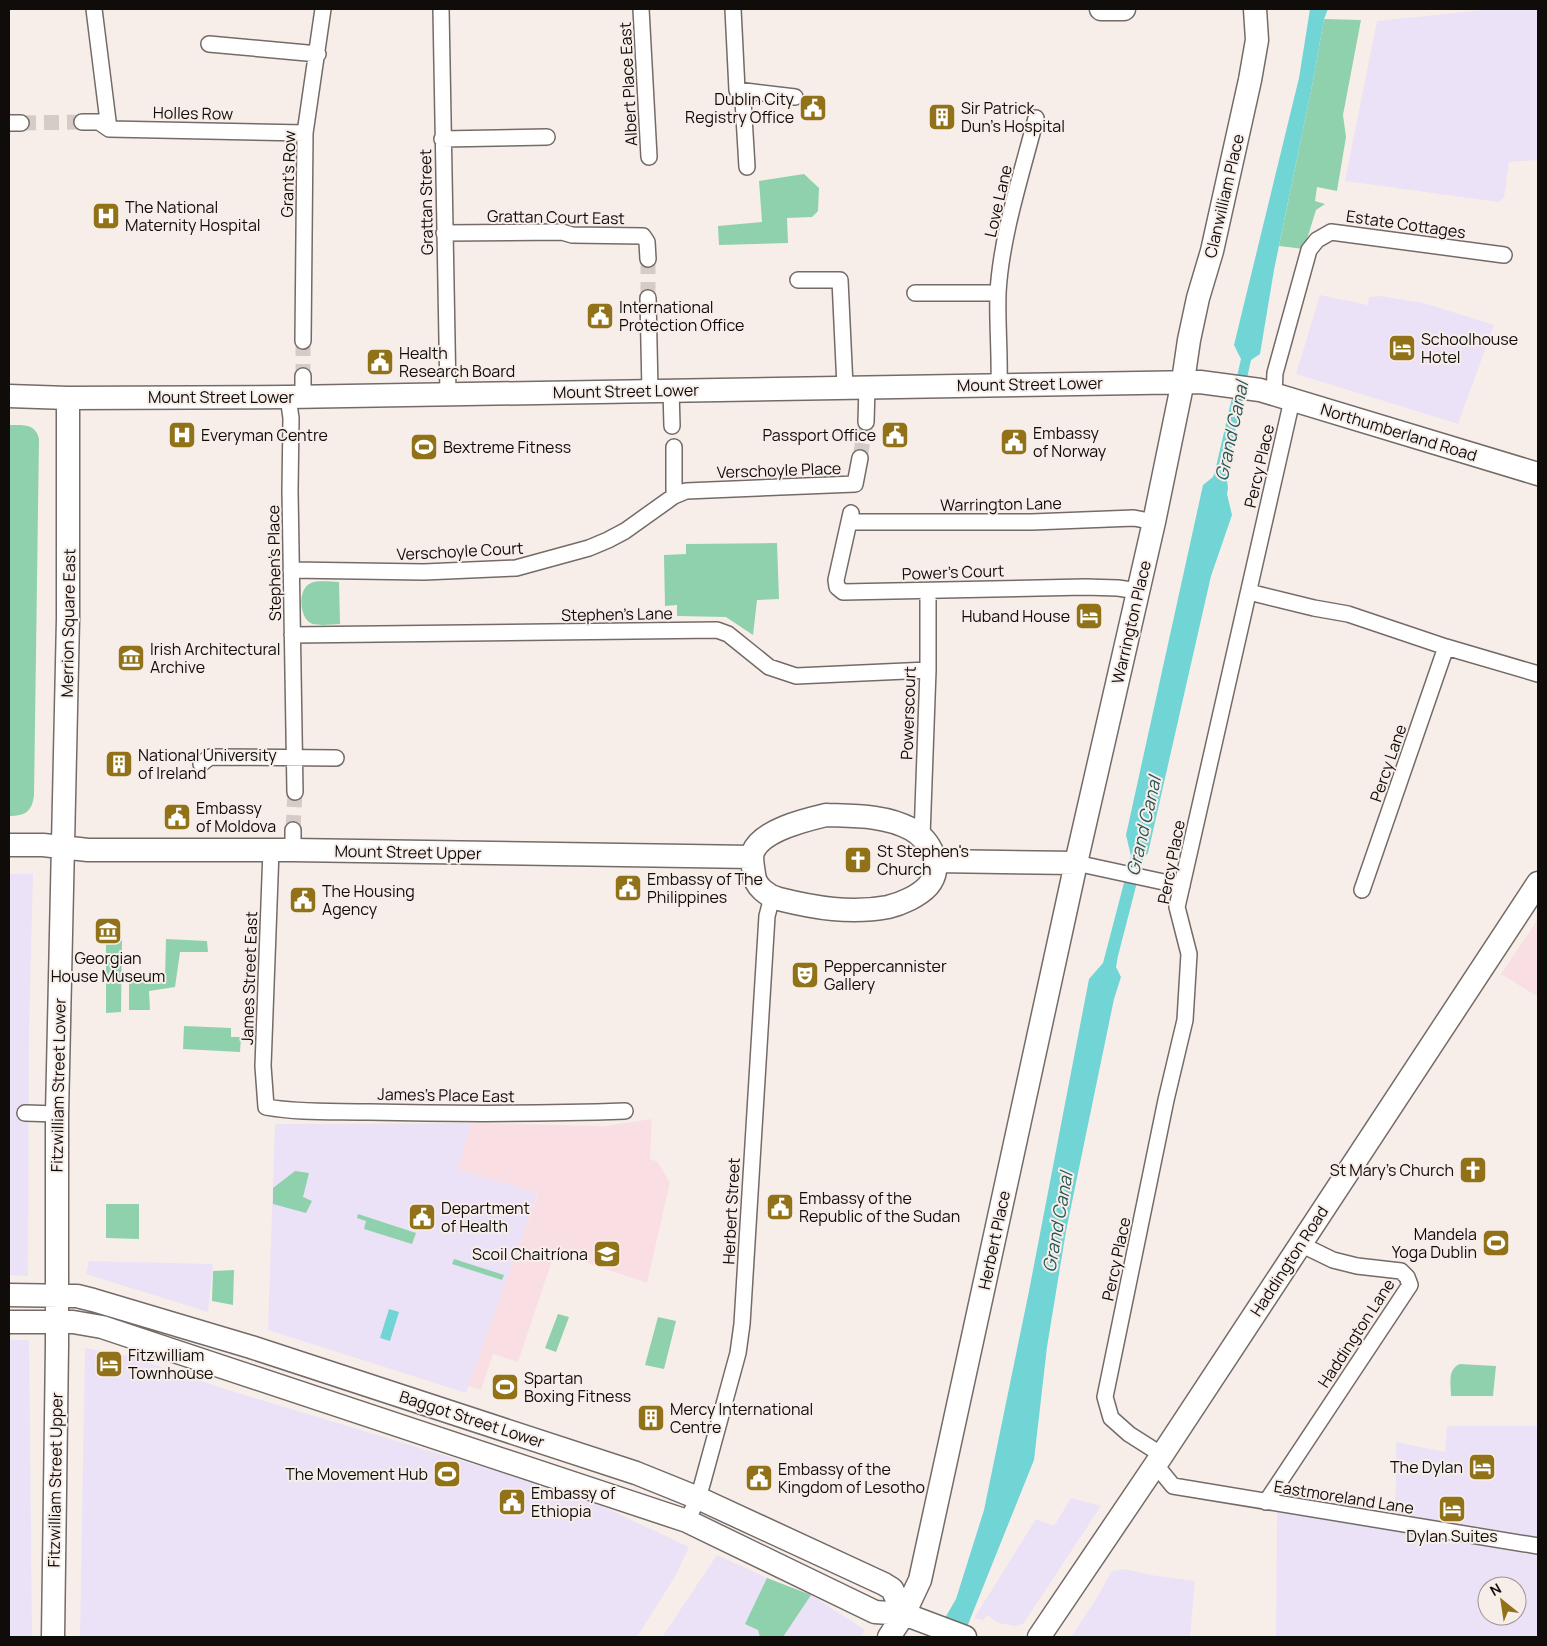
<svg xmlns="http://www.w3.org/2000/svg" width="1547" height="1646" font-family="Manrope,sans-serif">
<rect width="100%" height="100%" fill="#f8eee9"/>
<!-- commercial -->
<path fill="#ebe2f7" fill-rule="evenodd" d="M 1493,9 L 1538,9 L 1538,160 L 1509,162 L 1504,198 L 1498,202 L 1345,181 L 1377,21 Z
M 1320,295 L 1368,305 L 1369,297 L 1380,296 L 1424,303 L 1494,325 L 1458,424 L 1296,374 Z
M 9,874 L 33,874 L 29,1030 L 28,1276 L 9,1275 Z
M 471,1123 L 459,1169 L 538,1193 L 466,1393 L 268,1330 L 275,1124 Z
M 89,1261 L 213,1264 L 208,1312 L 86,1274 Z
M 9,1340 L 29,1340 L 29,1344 L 32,1637 L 9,1637 Z
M 85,1348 L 132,1357 L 225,1389 L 582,1497 L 689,1547 L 676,1575 L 637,1637 L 80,1637 Z
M 1447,1426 L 1538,1426 L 1538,1537 L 1512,1534 L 1393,1514 L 1396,1490 L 1396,1442 L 1445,1452 Z
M 1071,1498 L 1101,1506 L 1023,1624 L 1015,1626 L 998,1623 L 987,1615 L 984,1620 L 974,1618 L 1036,1519 L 1054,1526 Z
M 1277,1510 L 1368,1524 L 1538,1556 L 1538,1637 L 1276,1637 ZM 1487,1586 L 1517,1586 L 1517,1616 L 1487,1616 Z
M 717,1555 L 767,1578 L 811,1595 L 865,1630 L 861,1637 L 662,1637 Z
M 1124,1569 L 1151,1575 L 1195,1581 L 1190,1637 L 1071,1637 L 1098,1596 L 1112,1571 Z"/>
<!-- education -->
<path fill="#f9dfe4" d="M 1538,919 L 1538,997 L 1501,974 Z
M 652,1119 L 650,1159 L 658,1162 L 670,1183 L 647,1283 L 555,1252 L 518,1362 L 493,1354 L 481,1390 L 468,1386 L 538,1194 L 458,1169 L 471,1123 L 605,1126 Z"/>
<!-- green -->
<path fill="#8ed1ac" d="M 1324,19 L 1361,20 L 1343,115 L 1346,137 L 1337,191 L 1317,187 L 1315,201 L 1325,204 L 1316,210 L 1304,249 L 1279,246 L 1313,81 Z
M 804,174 L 819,188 L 818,211 L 812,217 L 787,218 L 788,243 L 719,245 L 718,226 L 762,222 L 759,181 Z
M 9,425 C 22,425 36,423 39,439 L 34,795 C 32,812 25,816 9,816 Z
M 777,543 L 779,599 L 757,600 L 753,635 L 726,617 L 677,616 L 677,605 L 665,606 L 664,555 L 686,554 L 686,544 Z
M 339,582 L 340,624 C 332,624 315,627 309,622 C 299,614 298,588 311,583 C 318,580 331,582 339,582 Z
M 166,939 L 207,941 L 208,952 L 180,952 L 175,987 L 149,991 L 150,1010 L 129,1010 L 129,979 L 165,978 Z
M 106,940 L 122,940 L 121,1012 L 106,1013 Z
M 184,1026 L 231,1028 L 231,1037 L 241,1037 L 240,1052 L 183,1049 Z
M 295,1171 L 309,1173 L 303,1197 L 312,1201 L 306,1213 L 273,1204 L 273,1188 Z
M 106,1204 L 139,1204 L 139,1239 L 106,1238 Z
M 358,1214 L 416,1233 L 412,1244 L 364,1229 L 366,1221 L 357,1218 Z
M 454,1259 L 504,1275 L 502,1280 L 452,1264 Z
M 234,1270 L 233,1305 L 212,1301 L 213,1271 Z
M 558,1314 L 569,1317 L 556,1352 L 545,1348 Z
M 658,1317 L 676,1321 L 664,1369 L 645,1365 Z
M 1460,1364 L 1496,1366 L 1493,1396 L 1451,1396 C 1451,1384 1447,1369 1460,1364 Z
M 767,1578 L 811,1595 L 783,1637 L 760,1637 L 758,1630 L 745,1624 Z"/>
<!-- water -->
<path fill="#71d5d5" d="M 1310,9 L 1328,9 L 1324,19 L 1313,81 L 1274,270 L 1260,354 L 1251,360 L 1226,473 L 1228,488 L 1227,494 L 1232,515 L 1211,576 L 1148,853 L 1143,859 L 1118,956 L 1116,967 L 1121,977 L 1114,999 L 1066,1231 L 1047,1347 L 1034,1460 L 963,1637 L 934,1637 L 956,1599 L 984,1510 L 1029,1291 L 1089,979 L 1103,963 L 1131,856 L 1126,835 L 1203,485 L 1213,477 L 1215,471 L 1241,359 L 1234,345 L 1299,78 Z
M 389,1309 L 399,1312 L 390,1341 L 380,1338 Z"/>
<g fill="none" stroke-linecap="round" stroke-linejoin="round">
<!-- street-tunnel -->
<path stroke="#d5ccc8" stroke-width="15" stroke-dasharray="15 8" stroke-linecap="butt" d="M 21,123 L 82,122
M 648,259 L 648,298
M 303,341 L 303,376
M 860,458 L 866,422
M 293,830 L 295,792"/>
<!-- street casing -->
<g stroke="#746b67" stroke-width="18">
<path id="street" d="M 94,9 L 109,129
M 441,9 L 448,395
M 641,9 L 649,157
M 733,9 L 737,90 L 743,100 L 747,167
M 209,44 L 318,54
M 737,90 L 795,97
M 82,122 L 99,122 L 109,129 L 305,133
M 9,123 L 21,123
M 442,139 L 547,137
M 444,233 L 562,232 L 572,235 L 643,236 L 647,242 L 648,259
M 798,280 L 840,280 L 845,387
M 915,293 L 998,293
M 648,298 L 650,391
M 303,341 L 305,133 L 323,9
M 303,376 L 303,397
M 999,385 C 1000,354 997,323 998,293 C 1001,236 1022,173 1036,118
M 671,390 L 672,426
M 1274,394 L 1275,373 L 1309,250 L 1317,240 L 1331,232 L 1504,255
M 288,397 L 291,418 L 290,491 L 295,792
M 866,422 L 867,387
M 674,447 L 674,496
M 851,513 L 836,580 L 837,587 L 843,592 L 1085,587 L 1118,588 L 1138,591
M 849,522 L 1032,522 L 1134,518 L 1154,522
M 291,570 L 424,572 L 516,568 L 589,548 L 608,540 L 625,531 L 674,496 L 686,491 L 855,484 L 860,458
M 1249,592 L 1314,608 L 1348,614 L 1446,647 L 1538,674
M 292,635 L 717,630 L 728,634 L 769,667 L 796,676 L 928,670
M 201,764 L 210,757 L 336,758
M 922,837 L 928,670 L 928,591
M 271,850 L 263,1066 L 266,1107 C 300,1113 335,1111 369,1112 C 454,1114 539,1114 625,1111
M 293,850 L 293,830
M 1076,863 L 1182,886
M 1362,890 L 1446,647
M 25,1113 L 57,1114
M 1162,1455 L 1129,1434 L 1111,1418 L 1105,1397 L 1166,1100 L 1185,1020 L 1189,954 L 1177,907 L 1292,400
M 1155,1464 L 1173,1486 L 1538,1546
M 1266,1502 L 1410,1285 L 1407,1277 L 1401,1271 L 1357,1266 L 1333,1260 L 1300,1244
M 687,1521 L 698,1498 L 703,1481 L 738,1353 L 742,1324 L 767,916 L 772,897"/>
</g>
<!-- secondary casing -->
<g stroke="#746b67" stroke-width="25">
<path id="secondary" d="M 1101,9 L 1124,9
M 9,396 L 68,398 L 288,397 L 1200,382 L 1260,390 L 1538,474
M 826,815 C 854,816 885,815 911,829 C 930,840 945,866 928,886 C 919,896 901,904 888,907 C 851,914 815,908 779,899 C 768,896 755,887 754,874 C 753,867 751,858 753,852 C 762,830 805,820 826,815 Z
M 9,845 L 43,845 L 88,850 L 293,850 L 752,857
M 936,861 L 1076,863
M 9,1295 L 77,1296 L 93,1300 L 251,1347 L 636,1473 L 698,1498 L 884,1584 L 892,1589 L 904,1614
M 9,1322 L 73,1322 L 102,1327 L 687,1521 L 875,1612 L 904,1614 L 965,1637
M 53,1637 L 57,1345 L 57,1114 L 68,619 L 68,398
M 889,1637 L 904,1614 L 920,1580 L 1076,863 L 1154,522 L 1183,381 L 1189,340 L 1198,298 L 1212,251 L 1250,80 L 1257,40 L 1255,9
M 1039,1637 L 1162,1455 L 1538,883"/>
</g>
<!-- street -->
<use href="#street" stroke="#fff" stroke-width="15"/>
<!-- secondary -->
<use href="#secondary" stroke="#fff" stroke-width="22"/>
</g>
<!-- icons -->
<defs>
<g id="civic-square" transform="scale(1.4375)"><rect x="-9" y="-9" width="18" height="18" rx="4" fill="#927219" stroke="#f8eee9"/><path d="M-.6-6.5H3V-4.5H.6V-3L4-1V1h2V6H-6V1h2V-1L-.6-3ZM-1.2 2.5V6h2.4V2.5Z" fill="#fff"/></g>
<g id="building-square" transform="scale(1.4375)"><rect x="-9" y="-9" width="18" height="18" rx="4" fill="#927219" stroke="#f8eee9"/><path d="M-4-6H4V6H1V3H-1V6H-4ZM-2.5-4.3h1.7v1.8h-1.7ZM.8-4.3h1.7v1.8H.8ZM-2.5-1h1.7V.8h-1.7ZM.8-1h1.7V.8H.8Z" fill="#fff"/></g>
<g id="hospital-square" transform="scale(1.4375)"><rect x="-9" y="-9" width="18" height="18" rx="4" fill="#927219" stroke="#f8eee9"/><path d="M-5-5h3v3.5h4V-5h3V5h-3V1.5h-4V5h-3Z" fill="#fff"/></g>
<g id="hotel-square" transform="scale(1.4375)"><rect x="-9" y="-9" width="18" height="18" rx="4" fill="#927219" stroke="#f8eee9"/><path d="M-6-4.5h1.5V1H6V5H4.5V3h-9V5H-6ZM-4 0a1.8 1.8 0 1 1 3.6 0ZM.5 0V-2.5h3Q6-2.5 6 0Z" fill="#fff"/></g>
<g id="stadium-square" transform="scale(1.4375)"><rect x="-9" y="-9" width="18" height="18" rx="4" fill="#927219" stroke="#f8eee9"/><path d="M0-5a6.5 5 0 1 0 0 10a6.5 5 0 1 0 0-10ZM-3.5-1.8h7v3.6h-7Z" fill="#fff"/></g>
<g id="museum-square" transform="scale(1.4375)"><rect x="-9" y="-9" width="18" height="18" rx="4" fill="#927219" stroke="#f8eee9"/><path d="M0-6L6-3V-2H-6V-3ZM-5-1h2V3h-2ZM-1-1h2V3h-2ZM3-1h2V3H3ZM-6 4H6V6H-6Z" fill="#fff"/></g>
<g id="church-square" transform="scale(1.4375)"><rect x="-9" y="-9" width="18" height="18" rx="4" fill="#927219" stroke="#f8eee9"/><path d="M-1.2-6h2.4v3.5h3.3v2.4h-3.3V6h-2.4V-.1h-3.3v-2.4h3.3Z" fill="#fff"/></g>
<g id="theatre-square" transform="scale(1.4375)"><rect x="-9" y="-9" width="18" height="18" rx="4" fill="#927219" stroke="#f8eee9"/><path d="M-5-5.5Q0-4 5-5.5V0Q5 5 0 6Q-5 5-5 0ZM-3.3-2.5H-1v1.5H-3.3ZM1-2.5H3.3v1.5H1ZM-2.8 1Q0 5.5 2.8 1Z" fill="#fff"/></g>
<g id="school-square" transform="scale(1.4375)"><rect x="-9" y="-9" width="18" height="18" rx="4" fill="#927219" stroke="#f8eee9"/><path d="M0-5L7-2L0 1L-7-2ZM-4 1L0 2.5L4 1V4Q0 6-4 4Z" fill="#fff"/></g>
</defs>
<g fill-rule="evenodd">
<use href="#civic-square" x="813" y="108"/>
<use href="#building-square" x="942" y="117"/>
<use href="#hospital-square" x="106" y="216"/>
<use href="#civic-square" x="600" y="316"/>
<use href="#hotel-square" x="1402" y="348"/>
<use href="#civic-square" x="380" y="362"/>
<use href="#hospital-square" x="182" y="435"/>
<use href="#civic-square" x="895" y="435"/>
<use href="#civic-square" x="1014" y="442"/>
<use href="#stadium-square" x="424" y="447"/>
<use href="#hotel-square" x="1089" y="616"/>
<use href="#museum-square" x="131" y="658"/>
<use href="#building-square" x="119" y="764"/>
<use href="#civic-square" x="177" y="817"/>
<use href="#church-square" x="858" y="860"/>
<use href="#civic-square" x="628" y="888"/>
<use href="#civic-square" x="303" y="900"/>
<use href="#museum-square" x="108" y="931"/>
<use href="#theatre-square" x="805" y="975"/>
<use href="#church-square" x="1473" y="1170"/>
<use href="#civic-square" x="780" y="1207"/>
<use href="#civic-square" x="422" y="1217"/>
<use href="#stadium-square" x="1496" y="1243"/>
<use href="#school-square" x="607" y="1254"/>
<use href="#hotel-square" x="109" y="1364"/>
<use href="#stadium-square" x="505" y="1387"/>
<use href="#building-square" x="651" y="1418"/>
<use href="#hotel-square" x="1482" y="1467"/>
<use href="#stadium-square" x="447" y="1474"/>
<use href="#civic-square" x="759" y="1478"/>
<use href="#civic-square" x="512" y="1502"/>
<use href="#hotel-square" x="1452" y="1509"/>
</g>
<g text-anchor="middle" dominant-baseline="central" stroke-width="4" stroke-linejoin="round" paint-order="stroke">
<!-- street labels -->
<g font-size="16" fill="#0f0c0a" stroke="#f8eee9">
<text transform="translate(628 84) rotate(-93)">Albert Place East</text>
<text transform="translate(193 113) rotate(1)">Holles Row</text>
<text transform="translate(288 174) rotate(-88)">Grant's Row</text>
<text transform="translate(1224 196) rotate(-77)">Clanwilliam Place</text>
<text transform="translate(998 201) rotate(-77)">Love Lane</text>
<text transform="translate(426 202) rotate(-91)">Grattan Street</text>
<text transform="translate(556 217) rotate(1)">Grattan Court East</text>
<text transform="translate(1406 224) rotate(8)">Estate Cottages</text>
<text transform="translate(1030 384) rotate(-1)">Mount Street Lower</text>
<text transform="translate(626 391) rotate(-1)">Mount Street Lower</text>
<text x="221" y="397">Mount Street Lower</text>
<text transform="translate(1399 432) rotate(17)">Northumberland Road</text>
<text transform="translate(1259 466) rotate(-77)">Percy Place</text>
<text transform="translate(779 470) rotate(-2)">Verschoyle Place</text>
<text transform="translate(1001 504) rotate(-1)">Warrington Lane</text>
<text transform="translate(460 551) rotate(-3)">Verschoyle Court</text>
<text transform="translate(274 563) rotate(-91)">Stephen's Place</text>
<text transform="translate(953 572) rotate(-2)">Power's Court</text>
<text transform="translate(617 614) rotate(-1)">Stephen's Lane</text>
<text transform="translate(1131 622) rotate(-77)">Warrington Place</text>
<text transform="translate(68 623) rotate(-89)">Merrion Square East</text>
<text transform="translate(908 713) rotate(-88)">Powerscourt</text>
<text transform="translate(1388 763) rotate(-71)">Percy Lane</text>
<text transform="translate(408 852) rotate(1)">Mount Street Upper</text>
<text transform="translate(1171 862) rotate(-79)">Percy Place</text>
<text transform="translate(249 978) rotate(-88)">James Street East</text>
<text transform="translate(58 1085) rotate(-89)">Fitzwilliam Street Lower</text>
<text transform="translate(446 1095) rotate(1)">James's Place East</text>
<text transform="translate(731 1211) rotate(-87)">Herbert Street</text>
<text transform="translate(994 1240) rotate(-78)">Herbert Place</text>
<text transform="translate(1116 1259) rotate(-78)">Percy Place</text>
<text transform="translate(1289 1261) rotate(-57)">Haddington Road</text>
<text transform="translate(1356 1333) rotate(-57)">Haddington Lane</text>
<text transform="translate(472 1419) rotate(18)">Baggot Street Lower</text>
<text transform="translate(55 1480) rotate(-89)">Fitzwilliam Street Upper</text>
<text transform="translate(1344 1497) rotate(9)">Eastmoreland Lane</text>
</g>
<!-- poi labels -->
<g font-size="16" fill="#0f0c0a" stroke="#f8eee9" text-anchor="start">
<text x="794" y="99" text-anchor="end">Dublin City<tspan x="794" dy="18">Registry Office</tspan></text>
<text x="961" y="108">Sir Patrick<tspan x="961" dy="18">Dun's Hospital</tspan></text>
<text x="125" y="207">The National<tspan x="125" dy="18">Maternity Hospital</tspan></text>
<text x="619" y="307">International<tspan x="619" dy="18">Protection Office</tspan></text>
<text x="1421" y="339">Schoolhouse<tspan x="1421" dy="18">Hotel</tspan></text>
<text x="399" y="353">Health<tspan x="399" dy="18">Research Board</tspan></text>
<text x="1033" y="433">Embassy<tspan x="1033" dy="18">of Norway</tspan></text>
<text x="201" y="435">Everyman Centre</text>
<text x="876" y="435" text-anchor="end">Passport Office</text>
<text x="443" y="447">Bextreme Fitness</text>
<text x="1070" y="616" text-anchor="end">Huband House</text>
<text x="150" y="649">Irish Architectural<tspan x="150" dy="18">Archive</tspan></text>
<text x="138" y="755">National University<tspan x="138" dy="18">of Ireland</tspan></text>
<text x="196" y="808">Embassy<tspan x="196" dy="18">of Moldova</tspan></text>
<text x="877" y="851">St Stephen's<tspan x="877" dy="18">Church</tspan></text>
<text x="647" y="879">Embassy of The<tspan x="647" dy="18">Philippines</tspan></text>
<text x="322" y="891">The Housing<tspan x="322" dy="18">Agency</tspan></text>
<text x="108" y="958" text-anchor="middle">Georgian<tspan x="108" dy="18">House Museum</tspan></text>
<text x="824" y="966">Peppercannister<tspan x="824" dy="18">Gallery</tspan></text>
<text x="1454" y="1170" text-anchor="end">St Mary's Church</text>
<text x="799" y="1198">Embassy of the<tspan x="799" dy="18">Republic of the Sudan</tspan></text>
<text x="441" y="1208">Department<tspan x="441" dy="18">of Health</tspan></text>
<text x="1477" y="1234" text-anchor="end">Mandela<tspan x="1477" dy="18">Yoga Dublin</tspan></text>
<text x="588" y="1254" text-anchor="end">Scoil Chaitríona</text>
<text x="128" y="1355">Fitzwilliam<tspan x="128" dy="18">Townhouse</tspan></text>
<text x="524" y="1378">Spartan<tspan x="524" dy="18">Boxing Fitness</tspan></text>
<text x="670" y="1409">Mercy International<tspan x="670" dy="18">Centre</tspan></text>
<text x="1463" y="1467" text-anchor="end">The Dylan</text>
<text x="778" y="1469">Embassy of the<tspan x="778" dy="18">Kingdom of Lesotho</tspan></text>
<text x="428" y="1474" text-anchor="end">The Movement Hub</text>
<text x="531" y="1493">Embassy of<tspan x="531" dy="18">Ethiopia</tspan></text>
<text x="1452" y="1536" text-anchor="middle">Dylan Suites</text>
</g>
<!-- water labels -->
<g font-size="18" font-style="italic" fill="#2a5757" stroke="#f8eee9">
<text transform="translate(1231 431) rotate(-78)">Grand Canal</text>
<text transform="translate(1143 826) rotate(-77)">Grand Canal</text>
<text transform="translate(1057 1222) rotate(-80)">Grand Canal</text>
</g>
</g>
<!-- border -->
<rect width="1547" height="1646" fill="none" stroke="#0f0c0a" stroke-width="20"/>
<!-- north arrow -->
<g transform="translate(1502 1601) rotate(330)"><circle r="24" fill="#f8eee9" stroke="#9b9490"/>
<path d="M0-4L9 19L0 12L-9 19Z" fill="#927219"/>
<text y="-8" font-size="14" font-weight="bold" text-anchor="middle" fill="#0f0c0a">N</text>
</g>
</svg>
